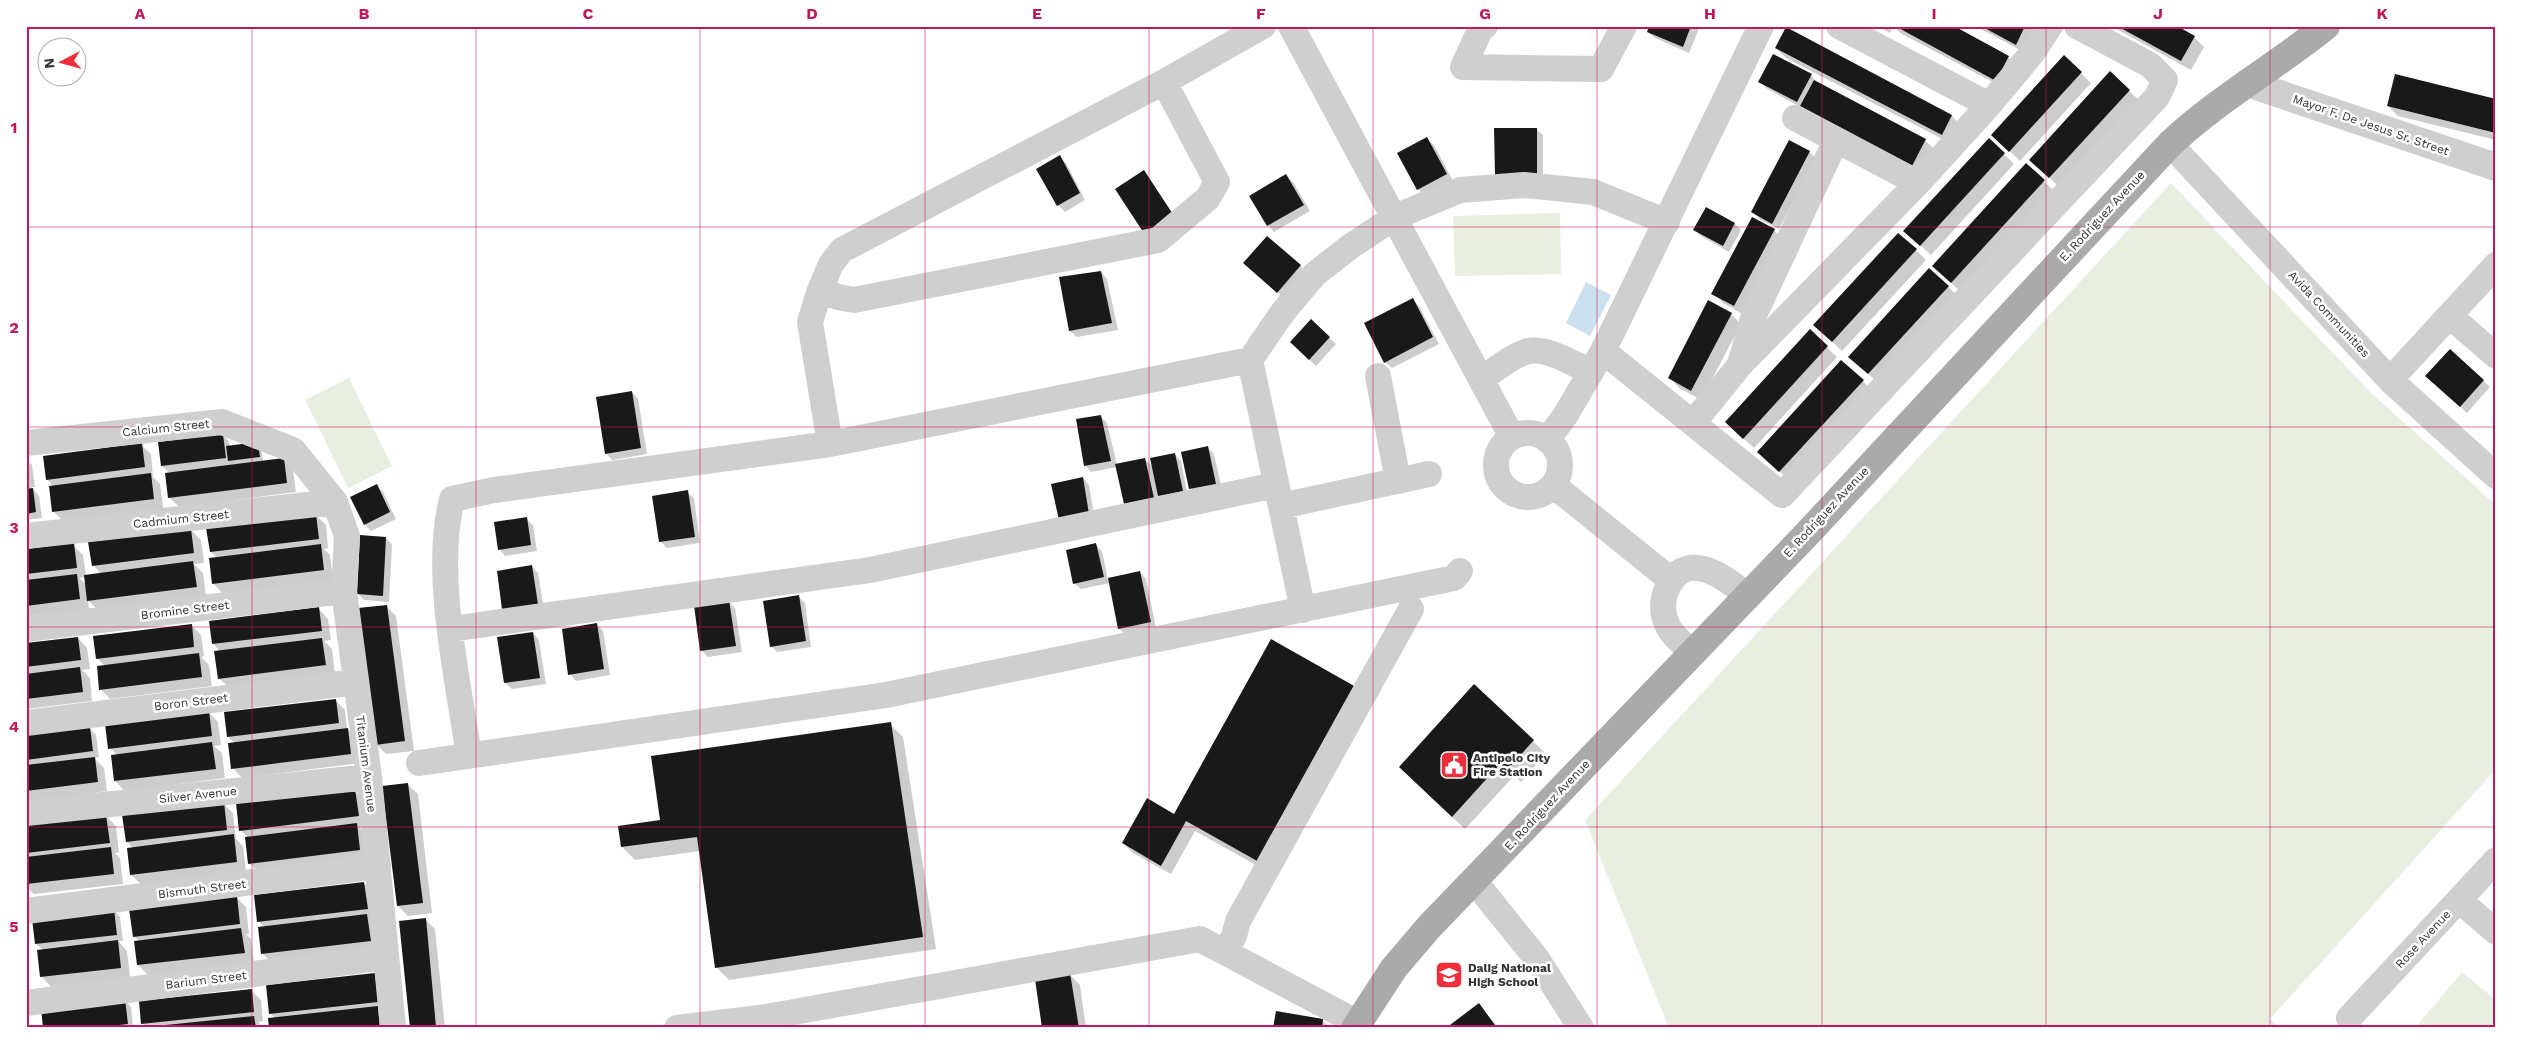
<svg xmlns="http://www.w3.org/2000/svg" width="2522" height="1054" font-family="'Work Sans',sans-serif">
<rect width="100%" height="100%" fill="#fff"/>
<!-- green -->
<path fill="#e8efe0" d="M 2171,183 L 2371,393 L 2496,505 L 2496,769 L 2270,1019 L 2280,1028 L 1669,1028 L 1585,820 Z
M 1560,213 L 1561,274 L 1455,276 L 1453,216 Z
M 349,378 L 392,466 L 348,488 L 305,400 Z
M 2462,972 L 2496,1000 L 2496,1028 L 2415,1028 Z"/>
<!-- water -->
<path fill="#cce1ef" d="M 1586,282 L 1611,295 L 1590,336 L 1566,323 Z"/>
<!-- shadow -->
<path fill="#0003" fill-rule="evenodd" d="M 1651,26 L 1700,26 L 1689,53 L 1655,38 L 1648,32 Z
M 1877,26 L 1893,26 L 1890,33 Z
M 1894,26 L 1951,26 L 2008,57 L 2018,67 L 2006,89 L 1900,33 Z
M 1975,26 L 2032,26 L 2037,31 L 2026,53 Z
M 2111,26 L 2174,26 L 2194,37 L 2204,47 L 2191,70 Z
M 1786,29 L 1952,116 L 1961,126 L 1952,144 L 1786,58 L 1776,48 Z
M 2064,57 L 2091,83 L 2020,161 L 2002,144 Z
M 1811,75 L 1817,83 L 1925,140 L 1935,150 L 1922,175 L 1766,88 L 1760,81 Z
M 2129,91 L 2139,100 L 2059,187 L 2041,169 Z
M 2496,100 L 2496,140 L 2398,116 L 2388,106 Z
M 1496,129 L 1536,129 L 1543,135 L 1543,180 Z
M 1427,139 L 1434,145 L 1453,181 L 1424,196 L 1418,189 Z
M 1989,139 L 2014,164 L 1931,255 L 1905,231 Z
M 1809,152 L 1816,158 L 1779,229 L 1759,219 L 1753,212 Z
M 1059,157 L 1066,163 L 1085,200 L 1065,212 L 1058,205 Z
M 2026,165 L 2054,191 L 1961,292 L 1943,275 Z
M 1144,171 L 1181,226 L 1154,244 Z
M 1286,176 L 1293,182 L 1310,211 L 1274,232 L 1268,225 L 1251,196 Z
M 1735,224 L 1741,230 L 1729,252 L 1701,236 L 1695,230 Z
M 1774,230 L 1784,240 L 1744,315 L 1723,303 L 1713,293 Z
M 1916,250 L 1926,260 L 1842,351 L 1825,335 Z
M 1300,266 L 1306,273 L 1284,298 L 1251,269 Z
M 1101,272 L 1107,279 L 1118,330 L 1077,337 L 1070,331 L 1061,278 Z
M 1948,287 L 1958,296 L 1878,383 L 1860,366 Z
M 1413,300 L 1419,306 L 1439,344 L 1392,368 L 1385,362 Z
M 1731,314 L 1741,324 L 1701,400 L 1679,388 L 1670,378 Z
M 1311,321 L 1336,344 L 1316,366 L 1298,349 Z
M 1810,331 L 1837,357 L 1754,448 L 1736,432 Z
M 2450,350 L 2490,387 L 2467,413 L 2433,382 Z
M 1863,381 L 1872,391 L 1790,481 L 1768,461 Z
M 632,392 L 638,399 L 647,454 L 612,460 L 606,453 Z
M 1100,416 L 1107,423 L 1117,465 L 1145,459 L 1153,467 L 1175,455 L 1181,461 L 1188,497 L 1165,502 L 1157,495 L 1159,504 L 1117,467 L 1091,472 L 1085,465 Z
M 223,435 L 229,442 L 230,447 L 261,446 L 263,462 L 283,459 L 293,469 L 296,492 L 179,507 L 169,497 L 170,473 L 162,466 Z
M 141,445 L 151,454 L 153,477 L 160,484 L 163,508 L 63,521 L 53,511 L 54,487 L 47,479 Z
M 1207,447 L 1214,454 L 1222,490 L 1196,495 L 1190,489 Z
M 26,459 L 32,465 L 35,487 L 31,487 L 39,496 L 42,518 L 26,520 Z
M 1083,478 L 1089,485 L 1095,520 L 1066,526 Z
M 376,485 L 383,492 L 396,519 L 371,531 L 365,524 Z
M 687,492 L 694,498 L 700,543 L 667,548 L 660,541 Z
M 316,515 L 326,525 L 328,548 L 324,549 L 330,555 L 333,580 L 223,594 L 214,584 L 217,558 L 211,552 Z
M 526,519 L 533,525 L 537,551 L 505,556 L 499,549 Z
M 191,530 L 201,540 L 204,563 L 194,564 L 203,573 L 206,597 L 98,610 L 88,600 L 89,609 L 26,616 L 26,551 L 73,545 L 83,555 L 86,576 L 101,574 L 93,565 ZM 86,577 L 87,585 L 79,578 Z
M 386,538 L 392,545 L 389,602 L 364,600 L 358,594 Z
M 1096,545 L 1102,551 L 1108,579 L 1140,572 L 1146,579 L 1156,628 L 1126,635 L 1119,628 L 1110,583 L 1081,589 L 1074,583 Z
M 532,567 L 538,573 L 545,617 L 498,572 Z
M 798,596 L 805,603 L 811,647 L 777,652 L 771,646 Z
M 729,602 L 735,608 L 742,652 L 708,657 L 702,651 L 695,606 Z
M 386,606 L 396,616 L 414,751 L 386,754 L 376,744 Z
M 319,609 L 328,619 L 331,640 L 324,641 L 332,649 L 335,675 L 229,688 L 219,678 L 221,652 L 213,644 Z
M 191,625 L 201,635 L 204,656 L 201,657 L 209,665 L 212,686 L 110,699 L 101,689 L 106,667 L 97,658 Z
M 597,625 L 603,631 L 610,675 L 576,681 L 570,674 Z
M 533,633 L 539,640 L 546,684 L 512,689 L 505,683 L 499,638 Z
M 78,638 L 87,648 L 90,669 L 82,670 L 90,678 L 92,701 L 26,709 L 26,644 Z
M 1355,688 L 1272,874 L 1195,831 L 1171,874 L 1133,853 L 1123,843 L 1174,816 Z
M 335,700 L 345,710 L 347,729 L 358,739 L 360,763 L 242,778 L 233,768 L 235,743 L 228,737 Z
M 208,712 L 218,722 L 221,745 L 214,746 L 222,753 L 225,778 L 125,791 L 115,781 L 117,755 L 110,748 Z
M 890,724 L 903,737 L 936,949 L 729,980 L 716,967 L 700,851 L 635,860 L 622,847 L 620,827 L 662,821 Z
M 90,729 L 96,735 L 99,757 L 94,758 L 104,768 L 107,791 L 26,802 L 26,737 Z
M 1533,741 L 1546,754 L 1521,782 L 1514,776 L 1465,829 L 1413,780 Z
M 408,785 L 418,794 L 432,913 L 408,916 L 398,906 Z
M 354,790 L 364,800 L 368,826 L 359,827 L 366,834 L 369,859 L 259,873 L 249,863 L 248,838 L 241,830 Z
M 223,803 L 233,813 L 236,839 L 243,846 L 246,871 L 141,884 L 131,875 L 133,848 L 127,842 Z
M 106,816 L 116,826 L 119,853 L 115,853 L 120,858 L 123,884 L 34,894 L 26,887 L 26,825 Z
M 364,883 L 374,893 L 380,950 L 272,963 L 262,953 L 264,927 L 259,921 Z
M 236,897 L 246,907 L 249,934 L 246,934 L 251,939 L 254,962 L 148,975 L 138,965 L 139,941 L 134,936 Z
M 114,910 L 120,917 L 123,941 L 118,941 L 127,951 L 130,977 L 51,987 L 42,977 L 43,950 L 36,944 Z
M 425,919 L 435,929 L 445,1028 L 411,1028 Z
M 375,974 L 388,1012 L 275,1018 L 270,1013 Z
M 1070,975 L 1080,985 L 1086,1028 L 1043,1028 Z
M 251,990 L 261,1000 L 263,1021 L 258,1022 L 264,1028 L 147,1028 L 143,1023 Z
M 125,1000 L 131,1007 L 133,1028 L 44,1028 Z
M 1479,1005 L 1499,1028 L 1448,1028 Z
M 1322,1020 L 1330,1028 L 1274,1028 Z"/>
<!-- building -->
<path fill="#191919" d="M 1649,26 L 1691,26 L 1683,47 L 1647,32 Z
M 1895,26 L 1954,26 L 2009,56 L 1996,81 Z
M 1981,26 L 2025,26 L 2016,45 Z
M 2117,26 L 2177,26 L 2195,36 L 2181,61 Z
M 1786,27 L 1952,115 L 1942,135 L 1775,48 Z
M 1773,54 L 1812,74 L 1797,102 L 1758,82 Z
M 2064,55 L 2082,72 L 2009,152 L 1991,135 Z
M 2110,71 L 2130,90 L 2049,178 L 2029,160 Z
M 2395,74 L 2496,99 L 2496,133 L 2387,106 Z
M 1814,80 L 1926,139 L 1912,166 L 1800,106 Z
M 1494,128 L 1537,128 L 1537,174 L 1495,175 Z
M 1427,137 L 1447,174 L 1417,190 L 1397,153 Z
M 1989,138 L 2005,153 L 1920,246 L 1903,231 Z
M 1789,140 L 1810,151 L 1772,224 L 1751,212 Z
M 1060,155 L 1080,193 L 1057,206 L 1036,169 Z
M 2026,163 L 2045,180 L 1951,283 L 1932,266 Z
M 1144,170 L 1176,219 L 1147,238 L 1115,189 Z
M 1286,174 L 1304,205 L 1267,226 L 1249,196 Z
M 1706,207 L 1735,223 L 1723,246 L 1693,230 Z
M 1752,217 L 1775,229 L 1734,306 L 1711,294 Z
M 1898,233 L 1917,249 L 1832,342 L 1813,325 Z
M 1267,236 L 1301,265 L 1277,293 L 1243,263 Z
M 1929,268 L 1949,286 L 1868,374 L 1848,357 Z
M 1101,271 L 1112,323 L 1069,331 L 1059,277 Z
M 1413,298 L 1433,337 L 1384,363 L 1364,323 Z
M 1708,300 L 1732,313 L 1691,391 L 1668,378 Z
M 1311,319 L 1330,337 L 1309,360 L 1290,342 Z
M 1810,329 L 1828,346 L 1743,439 L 1725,422 Z
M 2450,349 L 2484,380 L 2460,407 L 2425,376 Z
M 1841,360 L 1864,380 L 1779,472 L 1757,452 Z
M 632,391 L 641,448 L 605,454 L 596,397 Z
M 1101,415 L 1111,461 L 1084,466 L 1076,419 Z
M 223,434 L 226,458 L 161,466 L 158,442 Z
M 258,442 L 260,457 L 228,461 L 226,446 Z
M 142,443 L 145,467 L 46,480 L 43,456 Z
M 1208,446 L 1216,484 L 1189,489 L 1181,452 Z
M 1175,453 L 1183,491 L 1158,496 L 1150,458 Z
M 284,458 L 287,483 L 168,498 L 165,473 Z
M 1145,458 L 1154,498 L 1124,504 L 1115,464 Z
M 26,465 L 29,481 L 26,481 Z
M 151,473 L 154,499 L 52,512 L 49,486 Z
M 1083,477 L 1089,514 L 1059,520 L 1051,484 Z
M 377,484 L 390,512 L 364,525 L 350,497 Z
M 33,488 L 36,512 L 26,514 L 26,489 Z
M 688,490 L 695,537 L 659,542 L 652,496 Z
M 316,514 L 319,539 L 210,552 L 206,528 Z
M 527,517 L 531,545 L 498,550 L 494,522 Z
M 191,529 L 194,553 L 92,566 L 88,542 Z
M 360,535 L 386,537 L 383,596 L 357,594 Z
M 74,543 L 77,568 L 26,574 L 26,549 Z
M 1096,543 L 1104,577 L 1073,584 L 1066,550 Z
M 321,544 L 324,570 L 212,584 L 209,558 Z
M 193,561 L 197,587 L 87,601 L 84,575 Z
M 532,565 L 539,611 L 503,617 L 497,571 Z
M 1140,571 L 1151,622 L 1118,629 L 1108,578 Z
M 77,574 L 80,599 L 26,606 L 26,580 Z
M 799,595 L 806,641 L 770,647 L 763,601 Z
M 729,600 L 736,646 L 700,651 L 694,605 Z
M 387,605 L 405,741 L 375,745 L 358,608 Z
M 319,607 L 322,631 L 212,644 L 209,621 Z
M 597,623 L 604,669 L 568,675 L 562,629 Z
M 192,624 L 194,647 L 96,659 L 93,636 Z
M 533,632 L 540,678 L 504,683 L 497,637 Z
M 78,637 L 81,660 L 26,667 L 26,643 Z
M 322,638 L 326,665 L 218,679 L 214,651 Z
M 1271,639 L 1356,687 L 1259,862 L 1186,821 L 1161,866 L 1122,843 L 1147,798 L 1174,814 Z
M 199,653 L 202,677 L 99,690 L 97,666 Z
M 80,667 L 83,692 L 26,699 L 26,674 Z
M 1474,684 L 1534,740 L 1507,770 L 1500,764 L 1452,817 L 1399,767 Z
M 336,699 L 339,723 L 227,737 L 224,712 Z
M 209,711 L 212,736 L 108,749 L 105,724 Z
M 891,722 L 923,937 L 715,968 L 697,837 L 621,847 L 618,826 L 660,820 L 651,756 Z
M 90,727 L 93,751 L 26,760 L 26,735 Z
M 348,728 L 351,754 L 231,769 L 228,743 Z
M 212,742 L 216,769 L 114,781 L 111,755 Z
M 95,757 L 98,782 L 26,791 L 26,765 Z
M 408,783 L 423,903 L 397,906 L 382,786 Z
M 355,789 L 359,816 L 239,831 L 236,803 Z
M 224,802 L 227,830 L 126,842 L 122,815 Z
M 106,815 L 110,843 L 26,853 L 26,824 Z
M 357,823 L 360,850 L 248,864 L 245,837 Z
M 234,834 L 237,862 L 130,875 L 127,848 Z
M 111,847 L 114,874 L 26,884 L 26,857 Z
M 364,882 L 368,909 L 257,922 L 254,895 Z
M 237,896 L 240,924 L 133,937 L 129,909 Z
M 114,909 L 117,935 L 35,944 L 32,919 Z
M 367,914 L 371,941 L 261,954 L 258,927 Z
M 426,918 L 436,1027 L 410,1028 L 399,921 Z
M 241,928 L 245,953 L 137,965 L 134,941 Z
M 118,940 L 121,968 L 40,977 L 37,950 Z
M 375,973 L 378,1002 L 269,1014 L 266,985 Z
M 1070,973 L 1079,1028 L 1042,1028 L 1035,979 Z
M 252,989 L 254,1012 L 141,1024 L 139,1001 Z
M 125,999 L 128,1024 L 93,1028 L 43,1028 L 41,1008 Z
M 1479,1003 L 1497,1028 L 1446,1028 Z
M 378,1006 L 380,1028 L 269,1028 L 268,1018 Z
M 1276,1011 L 1323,1019 L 1322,1028 L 1273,1028 Z
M 254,1016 L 256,1028 L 156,1028 L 156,1026 Z"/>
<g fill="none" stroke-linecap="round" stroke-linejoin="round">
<!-- minor -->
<path stroke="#cfcfcf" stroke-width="26" d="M 1291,26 L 1512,437
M 1485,26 L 1481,28 L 1463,67 L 1601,69 L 1624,26
M 1839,26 L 1989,105
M 1795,118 L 1918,183
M 2170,144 L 2390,380 L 2496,476
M 820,290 L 838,297 L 854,300 L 1158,240 L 1208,198 L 1217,182 L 1164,82
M 2450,316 L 2496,356
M 1603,351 L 1782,495 L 2157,97 L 2165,80 L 2150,65 L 2077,26
M 1250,360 L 1303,610
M 1740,364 L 1754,315 L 1836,140
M 1378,376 L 1398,481
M 1481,379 C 1494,371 1510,357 1525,352 C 1545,345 1573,364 1591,372
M 2390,380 L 2496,265
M 1693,423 L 1740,365 L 1918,183 L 1989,105 L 2033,52 L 2050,26
M1496 465a32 32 0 1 1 64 0a32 32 0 1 1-64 0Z
M 1547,440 L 1565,416 L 1603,351 L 1761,26
M 26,443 L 222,422 L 293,450 L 335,502 L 347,536 L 344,591 L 369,777 L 393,1028
M 830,444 L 810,322 L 820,290 L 831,264 L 842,250 L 1164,82 L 1263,26
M 1553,485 L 1671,580
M 1281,506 L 1429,474
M 26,536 L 335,502
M 26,629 L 344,591
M 451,629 L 870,570 L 1276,485
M 1692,653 C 1684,644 1671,635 1667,624 C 1662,614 1662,601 1666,591 C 1684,547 1723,575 1747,596
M 26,723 L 356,682
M 469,756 C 458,679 433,574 452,499 L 494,490 L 830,444 L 1250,360 L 1283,312 L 1315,274 L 1351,246 L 1395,217 L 1460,190 L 1524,185 L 1593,192 L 1667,222
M 419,763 L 886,695 L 1454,578 L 1460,571
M 26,813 L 369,777
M 1475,882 L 1537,959 L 1581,1028
M 2459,900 L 2496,932
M 26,911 L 378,866
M 1226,952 L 1234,936 L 1238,921 L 1411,609
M 26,1003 L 386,957
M 2349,1018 L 2496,860
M 677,1028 L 766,1017 L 1200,939 L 1358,1023"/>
<!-- tertiary -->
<path stroke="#cfcfcf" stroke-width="28" d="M 2247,83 L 2496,167"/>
<!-- primary -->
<path stroke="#aaa" stroke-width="28" d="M 1355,1028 L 1394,968 L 1429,927 L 1807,534 L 2170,144 C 2218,99 2275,67 2326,26"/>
</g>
<!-- grid -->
<path fill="none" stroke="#c2185b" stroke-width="1" stroke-opacity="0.55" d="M 252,26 L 252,1028M 476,26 L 476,1028M 700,26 L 700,1028M 925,26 L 925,1028M 1149,26 L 1149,1028M 1373,26 L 1373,1028M 1597,26 L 1597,1028M 1822,26 L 1822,1028M 2046,26 L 2046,1028M 2270,26 L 2270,1028M 26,227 L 2496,227M 26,427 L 2496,427M 26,627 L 2496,627M 26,827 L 2496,827"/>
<!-- icons -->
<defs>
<g id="civic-square" transform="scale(1.4375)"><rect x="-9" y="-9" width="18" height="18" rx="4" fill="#ef2e3b" stroke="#fff"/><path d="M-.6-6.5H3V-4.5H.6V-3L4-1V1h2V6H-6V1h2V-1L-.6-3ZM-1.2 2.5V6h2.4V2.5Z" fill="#fff"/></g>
<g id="school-square" transform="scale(1.4375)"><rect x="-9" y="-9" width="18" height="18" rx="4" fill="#ef2e3b" stroke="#fff"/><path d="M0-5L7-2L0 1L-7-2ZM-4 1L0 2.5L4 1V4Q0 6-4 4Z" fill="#fff"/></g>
</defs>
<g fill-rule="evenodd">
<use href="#civic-square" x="1454" y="765"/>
<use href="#school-square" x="1449" y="975"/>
</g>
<g text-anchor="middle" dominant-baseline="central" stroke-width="5" stroke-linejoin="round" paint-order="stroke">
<!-- street labels -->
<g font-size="12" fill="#323232" stroke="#fff">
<text transform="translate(2371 125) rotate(19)">Mayor F. De Jesus Sr. Street</text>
<text transform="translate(2102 216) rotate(-47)">E. Rodriguez Avenue</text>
<text transform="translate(2329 314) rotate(47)">Avida Communities</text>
<text transform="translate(166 428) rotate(-6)">Calcium Street</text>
<text transform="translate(1826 512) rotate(-47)">E. Rodriguez Avenue</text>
<text transform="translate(181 519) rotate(-6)">Cadmium Street</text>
<text transform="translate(185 610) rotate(-7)">Bromine Street</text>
<text transform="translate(191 702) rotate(-7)">Boron Street</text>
<text transform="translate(366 764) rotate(83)">Titanium Avenue</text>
<text transform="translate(198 795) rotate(-6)">Silver Avenue</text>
<text transform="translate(1547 805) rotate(-47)">E. Rodriguez Avenue</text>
<text transform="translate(202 889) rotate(-7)">Bismuth Street</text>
<text transform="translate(2423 939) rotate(-47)">Rose Avenue</text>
<text transform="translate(206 980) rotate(-7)">Barium Street</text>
</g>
<!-- poi labels -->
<g font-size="12" font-weight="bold" fill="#323232" stroke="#fff" text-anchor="start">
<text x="1473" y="758">Antipolo City<tspan x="1473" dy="14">Fire Station</tspan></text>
<text x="1468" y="968">Dalig National<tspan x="1468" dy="14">High School</tspan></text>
</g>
</g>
<!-- border -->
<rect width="2522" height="1054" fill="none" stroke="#ffffff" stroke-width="55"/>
<!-- north arrow -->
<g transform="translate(62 62) rotate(264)"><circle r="24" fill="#ffffff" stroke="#adadad"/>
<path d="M0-4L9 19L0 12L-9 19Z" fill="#ef2e3b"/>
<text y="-8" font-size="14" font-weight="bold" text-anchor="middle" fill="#323232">N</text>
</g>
<rect x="28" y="28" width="2466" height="998" fill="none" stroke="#c2185b" stroke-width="2"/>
<g font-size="16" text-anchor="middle" font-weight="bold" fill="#c2185b">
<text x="140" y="19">A</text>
<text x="364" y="19">B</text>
<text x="588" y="19">C</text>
<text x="812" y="19">D</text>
<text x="1037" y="19">E</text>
<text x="1261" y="19">F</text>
<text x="1485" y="19">G</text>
<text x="1710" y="19">H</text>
<text x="1934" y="19">I</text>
<text x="2158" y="19">J</text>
<text x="2382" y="19">K</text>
<text x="14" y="133">1</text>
<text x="14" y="333">2</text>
<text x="14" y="533">3</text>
<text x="14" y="732">4</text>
<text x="14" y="932">5</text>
</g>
</svg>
